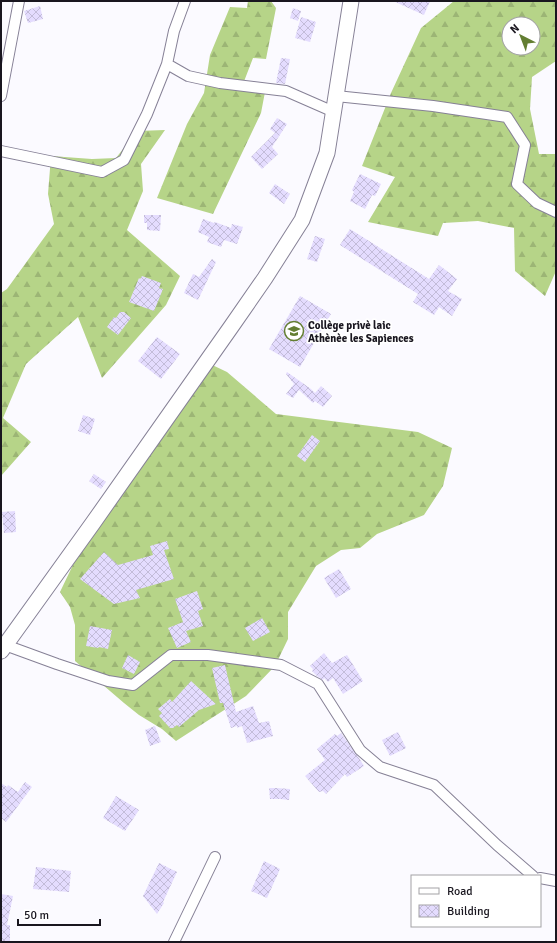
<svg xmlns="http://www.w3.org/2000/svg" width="557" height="943" font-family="Signika,sans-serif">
<defs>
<pattern id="forest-firs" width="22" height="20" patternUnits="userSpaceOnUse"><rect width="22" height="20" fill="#b6d488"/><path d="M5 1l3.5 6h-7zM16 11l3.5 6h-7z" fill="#9cb575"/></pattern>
<pattern id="building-cross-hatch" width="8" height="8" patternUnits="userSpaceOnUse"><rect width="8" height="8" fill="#e4dcfe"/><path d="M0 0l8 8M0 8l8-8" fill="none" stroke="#c3bcd9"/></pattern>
</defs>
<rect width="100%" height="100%" fill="#fbfaff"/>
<!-- forest -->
<path fill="url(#forest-firs)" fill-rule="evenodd" d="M 248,1 L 271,1 L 276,8 L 266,59 L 253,58 L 243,84 L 265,92 L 261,113 L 213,214 L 157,198 L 187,124 L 204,93 L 210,55 L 230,7 L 247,8 Z
M 454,1 L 556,1 L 556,61 L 532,77 L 530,109 L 539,154 L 556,154 L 556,271 L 545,296 L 515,271 L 514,228 L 478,221 L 443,223 L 438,236 L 368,222 L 395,177 L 362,166 L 391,93 L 421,28 ZM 509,24 L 533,24 L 533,48 L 509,48 Z
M 165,130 L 141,164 L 143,191 L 127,230 L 180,276 L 166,305 L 102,378 L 78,317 L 26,364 L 3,418 L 31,442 L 1,476 L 1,293 L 7,289 L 54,224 L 48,194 L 51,156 L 92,159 L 116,158 L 137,131 Z
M 206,362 L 227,372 L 276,414 L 418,432 L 452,448 L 443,486 L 424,515 L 377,534 L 360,548 L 341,550 L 316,566 L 288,612 L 288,639 L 275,666 L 246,696 L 176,741 L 162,729 L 139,715 L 124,703 L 75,661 L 75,625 L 70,607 L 60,592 L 93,523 Z"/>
<!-- building -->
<path fill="url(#building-cross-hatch)" d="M 393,1 L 430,1 L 424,15 Z
M 40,6 L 43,19 L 28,23 L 24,11 Z
M 293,8 L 301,11 L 298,21 L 290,18 Z
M 301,17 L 316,22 L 310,42 L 295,38 Z
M 281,58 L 290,59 L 285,84 L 276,83 Z
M 277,118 L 287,124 L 272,147 L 278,154 L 262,169 L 251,157 L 275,133 L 270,129 Z
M 360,174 L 381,184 L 375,196 L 372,195 L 365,209 L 350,201 L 354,192 L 352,190 Z
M 275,184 L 290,194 L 284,204 L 269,193 Z
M 144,215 L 161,215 L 160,231 L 147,230 L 147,223 L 144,223 Z
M 203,219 L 214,223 L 215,222 L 231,228 L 232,224 L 243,227 L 237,244 L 224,240 L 221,247 L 207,242 L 209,237 L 198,232 Z
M 350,229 L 429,279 L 439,265 L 457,279 L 448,291 L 462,299 L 452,316 L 439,307 L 434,315 L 413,302 L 418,294 L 340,245 Z
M 315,236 L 325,239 L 317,262 L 307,259 Z
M 212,259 L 216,262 L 198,300 L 184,293 L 193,274 L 199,277 Z
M 142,276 L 161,283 L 159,288 L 163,289 L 154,311 L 129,302 L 139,278 L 140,279 Z
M 300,296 L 331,314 L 300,367 L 269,349 Z
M 120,312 L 124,312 L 131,318 L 118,335 L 107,327 L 114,317 L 116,318 Z
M 157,337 L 180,354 L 161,379 L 138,361 Z
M 287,372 L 311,389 L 315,393 L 321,386 L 332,396 L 323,407 L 315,401 L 313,403 L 299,390 L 293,398 L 286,394 L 294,384 L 286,374 Z
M 83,415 L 95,419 L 90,435 L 78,431 Z
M 312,435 L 320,441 L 305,462 L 297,456 Z
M 94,474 L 106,482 L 101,489 L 89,481 Z
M 15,511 L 16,532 L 4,533 L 2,512 Z
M 167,541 L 169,549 L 164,550 L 174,579 L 136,590 L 140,598 L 114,604 L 80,579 L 104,552 L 118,565 L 153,555 L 150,546 Z
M 339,569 L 351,589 L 336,598 L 324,578 Z
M 197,591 L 203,609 L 198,611 L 203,626 L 186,631 L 191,642 L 177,648 L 168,628 L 183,622 L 175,599 Z
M 262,618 L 270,632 L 253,641 L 245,628 Z
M 90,626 L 112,630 L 108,649 L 99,647 L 98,648 L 86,646 Z
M 324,653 L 332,663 L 347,655 L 363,681 L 343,694 L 333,678 L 328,682 L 324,678 L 323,680 L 317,676 L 312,671 L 313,669 L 310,666 Z
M 128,655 L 140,662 L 134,674 L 122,668 Z
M 225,665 L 236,712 L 253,706 L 259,723 L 269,721 L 273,736 L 247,743 L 242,726 L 237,728 L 237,726 L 231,728 L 223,703 L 220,703 L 212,668 Z
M 191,681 L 216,704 L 199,710 L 179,727 L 177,725 L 173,728 L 170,728 L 159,716 L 162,713 L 158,709 L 170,699 L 172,702 Z
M 155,726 L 161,742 L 150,746 L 145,730 Z
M 398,732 L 406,748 L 390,756 L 382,740 Z
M 341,733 L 355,753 L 359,758 L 364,766 L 347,777 L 345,774 L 326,794 L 323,791 L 319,792 L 305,776 L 325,760 L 317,749 L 335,734 L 337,736 Z
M 25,782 L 32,787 L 6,822 L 1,818 L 1,783 L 7,787 L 8,785 L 18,792 Z
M 269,788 L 277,788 L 290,789 L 289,800 L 280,799 L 270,799 Z
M 116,796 L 139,810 L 125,831 L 103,818 Z
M 264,861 L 280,869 L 267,898 L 251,891 Z
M 159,863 L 177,872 L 163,902 L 164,903 L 157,914 L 143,896 Z
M 36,867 L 71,871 L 69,892 L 33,889 Z
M 1,894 L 13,896 L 7,925 L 10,925 L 10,942 L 1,942 Z"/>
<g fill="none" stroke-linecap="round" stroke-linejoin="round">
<!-- street casing -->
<g stroke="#868196" stroke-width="12">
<path id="street" d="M 185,1 L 174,31 L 167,64 L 188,76 L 220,83 L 286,91 L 334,112
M 1,96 L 19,1
M 336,96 L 433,106 L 507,117 L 525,145 L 517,184 L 537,203 L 556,212
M 1,151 L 102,172 L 124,160 L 147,114 L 167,64
M 5,645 L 57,664 L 108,681 L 133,685 L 171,655 L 208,655 L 281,665 L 318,684 L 360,750 L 380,767 L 434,785 L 497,845 L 533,876
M 540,878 L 556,881
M 174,942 L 215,857"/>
</g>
<!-- secondary casing -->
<g stroke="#868196" stroke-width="17">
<path id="secondary" d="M 1,651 L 93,523 L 231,327 L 265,278 L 302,220 L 327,153 L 351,1"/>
</g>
<!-- street -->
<use href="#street" stroke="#fff" stroke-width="10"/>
<!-- secondary -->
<use href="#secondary" stroke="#fff" stroke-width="15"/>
</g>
<!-- icons -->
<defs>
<g id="school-ring" transform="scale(1)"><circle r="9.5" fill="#fff" stroke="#637e32" stroke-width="1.5"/><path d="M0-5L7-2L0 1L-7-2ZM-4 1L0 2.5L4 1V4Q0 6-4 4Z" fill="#637e32"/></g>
</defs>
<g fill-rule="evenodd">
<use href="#school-ring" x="294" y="331"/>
</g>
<g text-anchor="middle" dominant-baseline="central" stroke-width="3.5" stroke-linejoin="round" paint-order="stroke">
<!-- poi labels -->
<g font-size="11" font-weight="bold" fill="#19161f" stroke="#fff" text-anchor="start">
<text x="308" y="325">Collège privè laic<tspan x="308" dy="13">Athènèe les Sapiences</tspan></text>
</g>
</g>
<!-- border -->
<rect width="557" height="943" fill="none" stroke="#19161f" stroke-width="4"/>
<!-- legend -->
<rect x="411" y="875" width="130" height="52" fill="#ffffff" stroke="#a3a2a5"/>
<rect x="419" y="888" width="20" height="6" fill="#ffffff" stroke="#a3a2a5"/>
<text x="447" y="895" font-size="12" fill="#19161f">Road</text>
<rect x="419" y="905" width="20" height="12" fill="url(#building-cross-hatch)" stroke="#a3a2a5"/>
<text x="447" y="915" font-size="12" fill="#19161f">Building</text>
<!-- north arrow -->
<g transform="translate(521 36) rotate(318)"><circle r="19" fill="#ffffff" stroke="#a3a2a5"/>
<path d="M0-3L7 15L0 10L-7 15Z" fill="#637e32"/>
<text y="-6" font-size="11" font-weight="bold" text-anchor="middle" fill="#19161f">N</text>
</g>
<!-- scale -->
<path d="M18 919v6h82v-6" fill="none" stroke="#19161f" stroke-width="2"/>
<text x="24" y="919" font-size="12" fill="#19161f" stroke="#ffffff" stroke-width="3" paint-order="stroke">50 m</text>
</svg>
